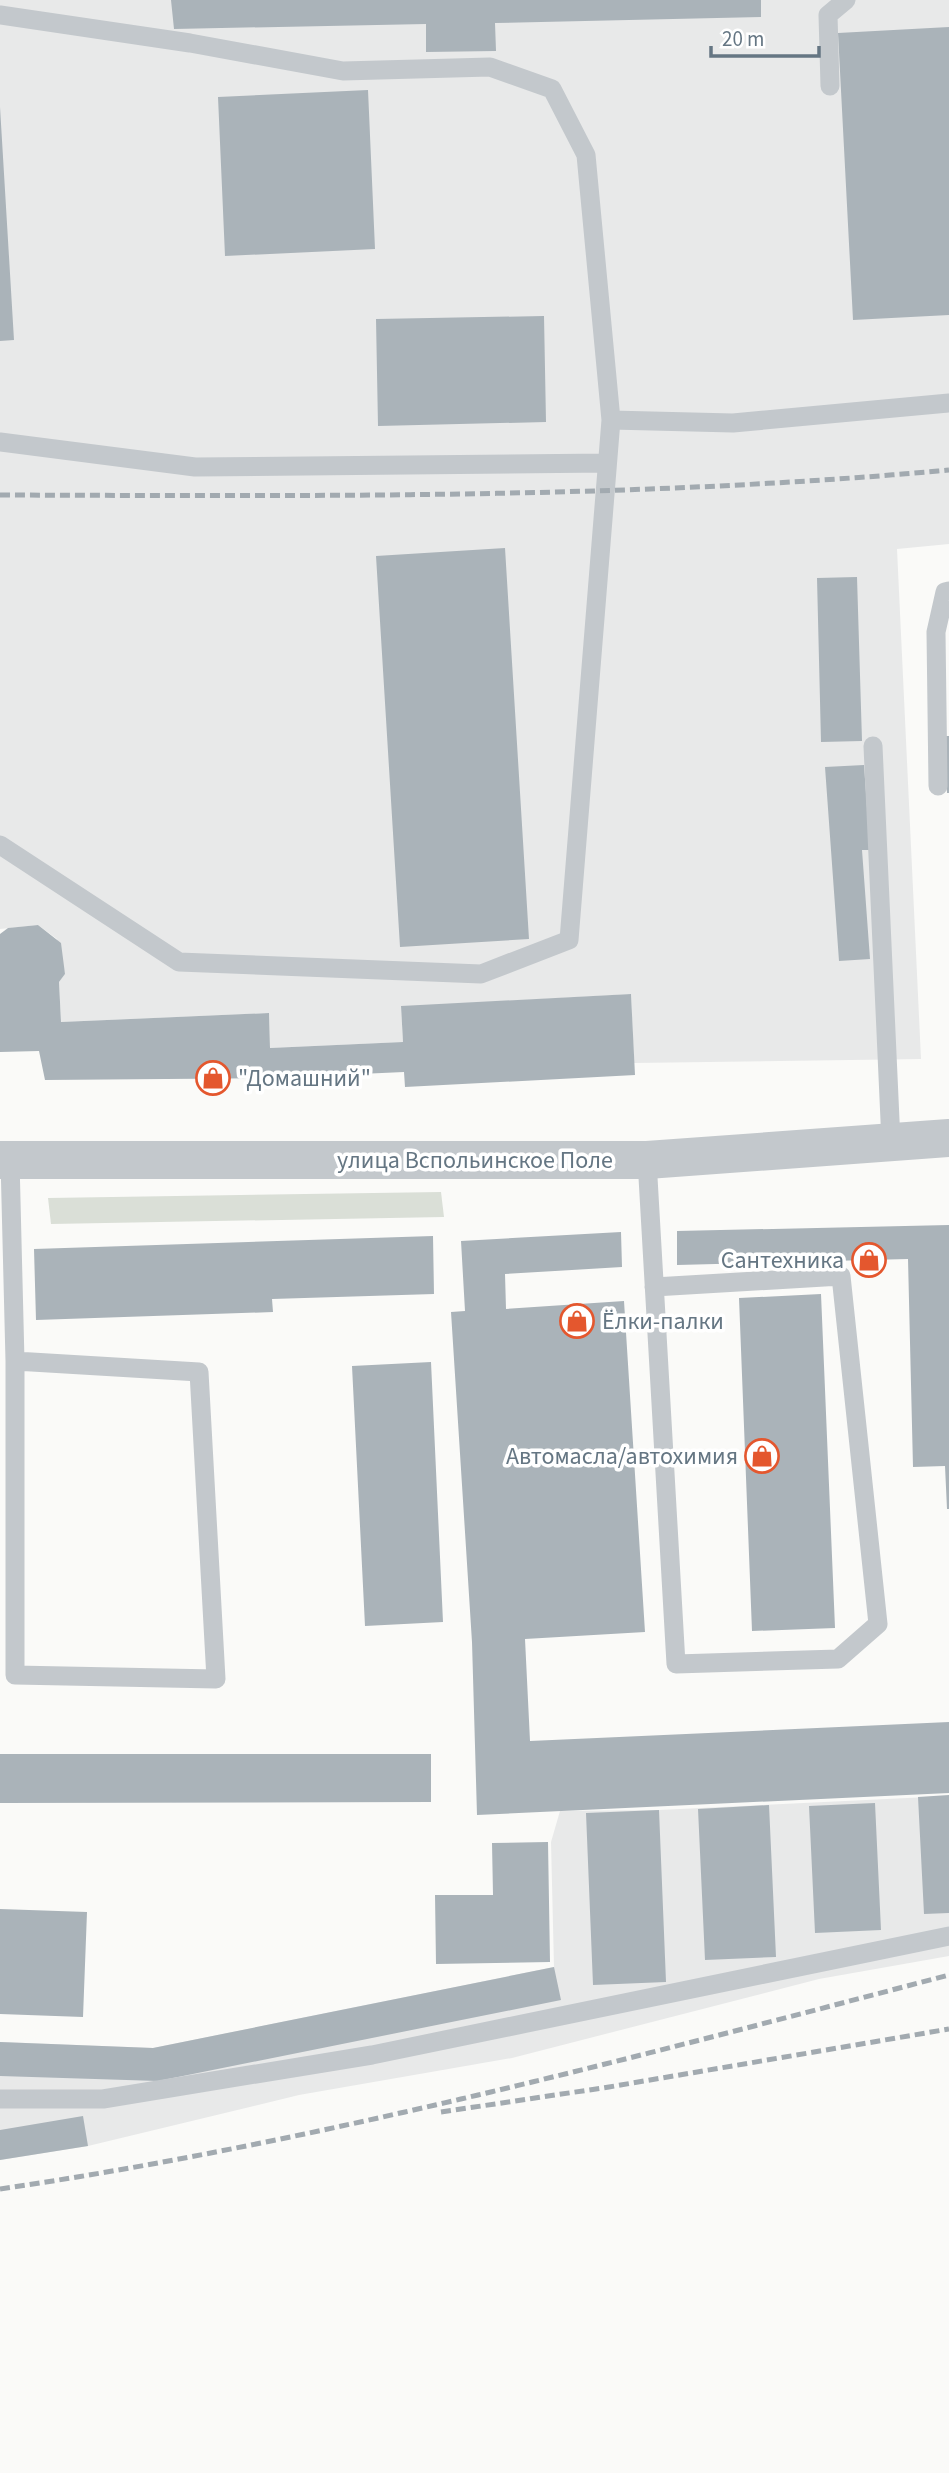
<svg xmlns="http://www.w3.org/2000/svg" width="949" height="2473" font-family="'Source Sans 3',sans-serif">
<rect width="100%" height="100%" fill="#fafaf8"/>
<!-- built -->
<path fill="#e8e9e9" d="M 0,0 L 949,0 L 949,544 L 897,549 L 921,1059 L 634,1063 L 631,994 L 401,1007 L 403,1042 L 270,1048 L 269,1013 L 61,1022 L 59,982 L 65,974 L 57,939 L 38,925 L 0,929 Z
M 949,1796 L 949,1956 L 819,1979 L 512,2058 L 299,2095 L 88,2146 L 0,2160 L 0,2042 L 153,2048 L 554,1967 L 551,1842 L 560,1811 L 659,1810 Z"/>
<!-- green -->
<path fill="#dadfd7" d="M 441,1192 L 444,1217 L 51,1224 L 48,1198 Z"/>
<!-- building -->
<path fill="#aab3b9" d="M 171,0 L 761,0 L 761,17 L 495,23 L 496,51 L 426,52 L 426,24 L 174,29 Z
M 949,27 L 949,315 L 853,320 L 838,33 Z
M 368,90 L 375,249 L 225,256 L 218,97 Z
M 0,107 L 14,340 L 0,341 Z
M 544,316 L 546,422 L 378,426 L 376,319 Z
M 505,548 L 529,939 L 400,947 L 376,556 Z
M 857,577 L 862,741 L 821,742 L 817,578 Z
M 945,736 L 949,736 L 949,793 L 947,793 Z
M 864,765 L 870,850 L 862,850 L 870,959 L 839,961 L 825,767 Z
M 38,925 L 61,943 L 65,974 L 59,982 L 61,1022 L 269,1013 L 270,1048 L 403,1042 L 401,1006 L 631,994 L 635,1075 L 405,1087 L 404,1072 L 272,1078 L 45,1080 L 39,1051 L 0,1052 L 0,934 L 8,928 Z
M 949,1225 L 949,1509 L 947,1509 L 945,1466 L 913,1467 L 908,1259 L 677,1265 L 677,1231 Z
M 621,1232 L 622,1267 L 505,1274 L 506,1309 L 624,1301 L 645,1632 L 525,1639 L 530,1741 L 949,1722 L 949,1793 L 477,1815 L 472,1642 L 451,1312 L 465,1311 L 461,1241 Z
M 433,1236 L 434,1294 L 272,1299 L 273,1312 L 36,1320 L 34,1249 Z
M 821,1294 L 835,1628 L 752,1631 L 739,1298 Z
M 431,1362 L 443,1622 L 365,1626 L 352,1366 Z
M 0,1754 L 431,1754 L 431,1802 L 0,1803 Z
M 949,1795 L 949,1913 L 924,1914 L 918,1797 Z
M 875,1803 L 881,1930 L 815,1933 L 809,1806 Z
M 769,1805 L 776,1957 L 705,1960 L 698,1809 Z
M 659,1810 L 666,1982 L 593,1985 L 586,1813 Z
M 548,1842 L 550,1962 L 436,1964 L 435,1895 L 493,1895 L 492,1843 Z
M 0,1909 L 87,1912 L 83,2017 L 0,2014 Z
M 554,1967 L 561,2000 L 158,2081 L 0,2076 L 0,2042 L 153,2048 Z
M 83,2116 L 88,2146 L 0,2160 L 0,2130 Z"/>
<g fill="none" stroke-linecap="round" stroke-linejoin="round">
<!-- service -->
<path stroke="#c3c8cc" stroke-width="19" d="M 0,15 L 190,43 L 343,71 L 490,67 L 552,89 L 586,155 L 611,420 L 733,423 L 949,403
M 830,86 L 828,15 L 846,0
M 0,442 L 195,467 L 607,463
M 873,746 L 891,1142
M 938,786 L 936,632 L 945,592 L 949,591
M 0,845 L 179,962 L 481,974 L 569,940 L 611,420
M 10,1160 L 15,1361 L 15,1675 L 216,1679 L 199,1372 L 15,1361
M 647,1160 L 676,1664 L 838,1659 L 878,1624 L 841,1276 L 654,1287
M 0,2099 L 103,2099 L 372,2055 L 949,1936"/>
<!-- minor -->
<path stroke="#c3c8cc" stroke-width="38" d="M 0,1160 L 647,1160 L 949,1138"/>
<!-- rail -->
<path stroke="#a2aab0" stroke-width="5" stroke-dasharray="10 5" stroke-linecap="butt" d="M 0,495 C 316,496 634,499 949,470
M 441,2112 L 609,2087 L 949,2029
M 0,2189 C 321,2142 636,2057 949,1975"/>
</g>
<!-- icons -->
<defs>
<g id="shop-ring" transform="scale(1.75)"><circle r="9.5" fill="#fff" stroke="#e4572e" stroke-width="1.5"/><path d="M-5-2.5h2.3a2.7 3.5 0 0 1 5.4 0H5L5.5 6h-11ZM-1.5-2.5h3a1.5 2.3 0 0 0-3 0Z" fill="#e4572e"/></g>
</defs>
<g fill-rule="evenodd">
<use href="#shop-ring" x="213" y="1078"/>
<use href="#shop-ring" x="869" y="1260"/>
<use href="#shop-ring" x="577" y="1321"/>
<use href="#shop-ring" x="762" y="1456"/>
</g>
<g text-anchor="middle" dominant-baseline="central" stroke-width="7" stroke-linejoin="round" paint-order="stroke">
<!-- poi labels -->
<g font-size="24" fill="#657683" stroke="#fff" text-anchor="start">
<text x="238" y="1078">"Домашний"</text>
<text x="844" y="1260" text-anchor="end">Сантехника</text>
<text x="602" y="1321">Ёлки-палки</text>
<text x="738" y="1456" text-anchor="end">Автомасла/автохимия</text>
</g>
<!-- street labels -->
<g font-size="24" fill="#657683" stroke="#fff">
<text x="475" y="1160">улица Вспольинское Поле</text>
</g>
</g>
<!-- scale -->
<path d="M711 46v10h108v-10" fill="none" stroke="#657683" stroke-width="3.5"/>
<text x="722" y="46" font-size="21" fill="#657683" stroke="#ffffff" stroke-width="5" paint-order="stroke">20 m</text>
</svg>
